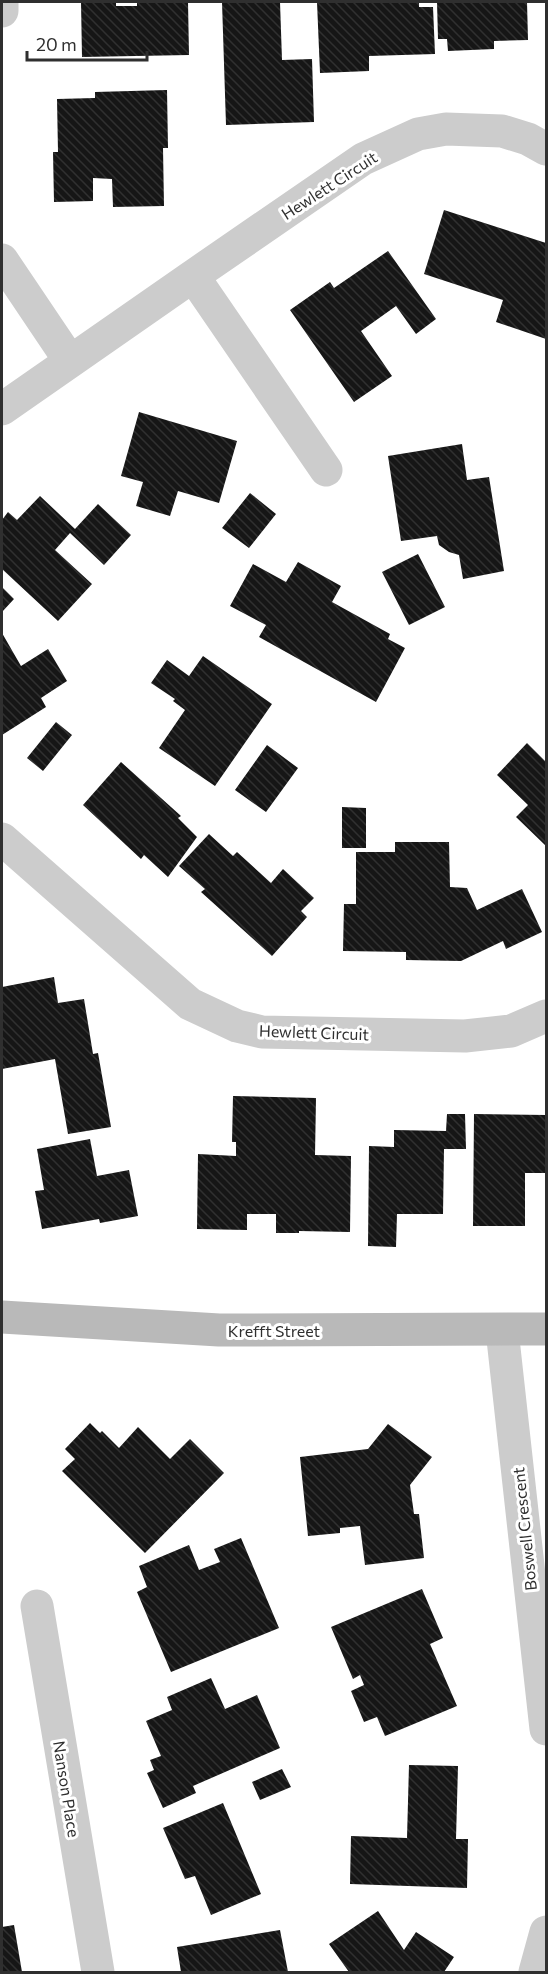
<svg xmlns="http://www.w3.org/2000/svg" width="548" height="1974" font-family="Commissioner,sans-serif">
<defs>
<pattern id="building-back-hatch" width="6" height="6" patternUnits="userSpaceOnUse" patternTransform="scale(1.5)"><rect width="6" height="6" fill="#161616"/><path d="M-1 5l2 2M0 0l6 6M5-1l2 2" fill="none" stroke="#303030"/></pattern>
</defs>
<rect width="100%" height="100%" fill="#fff"/>
<!-- building -->
<path fill="url(#building-back-hatch)" d="M 81,2 L 116,2 L 116,6 L 137,6 L 137,2 L 188,2 L 189,55 L 82,57 Z
M 222,2 L 280,2 L 282,60 L 312,59 L 314,122 L 226,125 Z
M 317,2 L 419,2 L 419,7 L 433,7 L 435,54 L 369,56 L 369,71 L 320,73 Z
M 437,2 L 527,2 L 528,40 L 494,41 L 494,49 L 448,51 L 447,39 L 438,39 Z
M 167,90 L 168,148 L 163,148 L 164,206 L 113,207 L 112,179 L 93,178 L 93,201 L 54,202 L 53,152 L 58,152 L 57,99 L 95,98 L 95,92 Z
M 444,210 L 546,243 L 546,339 L 496,322 L 503,300 L 424,274 Z
M 388,251 L 436,319 L 416,334 L 396,306 L 361,331 L 392,376 L 354,402 L 290,310 L 330,282 L 334,288 Z
M 139,412 L 237,441 L 219,503 L 178,491 L 170,516 L 136,506 L 143,482 L 121,476 Z
M 462,444 L 467,480 L 489,477 L 504,571 L 463,579 L 459,555 L 449,552 L 439,545 L 437,536 L 401,541 L 388,456 Z
M 250,493 L 276,514 L 249,548 L 222,528 Z
M 40,496 L 75,529 L 98,504 L 131,535 L 104,565 L 70,533 L 55,550 L 92,584 L 58,621 L 2,569 L 2,520 L 8,512 L 17,520 Z
M 418,554 L 445,607 L 409,625 L 382,572 Z
M 298,562 L 341,586 L 332,602 L 390,634 L 388,639 L 405,648 L 376,702 L 259,637 L 266,625 L 230,606 L 253,564 L 286,582 Z
M 2,587 L 14,599 L 2,612 Z
M 2,633 L 21,666 L 48,649 L 67,681 L 41,698 L 46,707 L 2,735 Z
M 203,656 L 272,704 L 215,786 L 159,748 L 185,710 L 173,701 L 175,699 L 151,683 L 167,660 L 189,676 Z
M 56,722 L 72,735 L 43,771 L 27,758 Z
M 527,743 L 546,762 L 546,846 L 516,817 L 528,805 L 497,775 Z
M 267,745 L 298,768 L 266,812 L 235,790 Z
M 121,762 L 181,816 L 178,818 L 197,837 L 168,877 L 144,855 L 141,859 L 83,805 Z
M 342,807 L 366,808 L 366,848 L 342,848 Z
M 209,834 L 233,856 L 237,852 L 271,883 L 283,869 L 314,898 L 301,911 L 307,917 L 272,956 L 201,892 L 205,889 L 179,866 Z
M 395,842 L 449,842 L 450,887 L 467,888 L 477,910 L 522,889 L 542,932 L 506,949 L 503,941 L 461,961 L 406,960 L 406,952 L 343,951 L 344,904 L 356,904 L 356,852 L 395,852 Z
M 54,977 L 58,1003 L 84,999 L 93,1054 L 98,1053 L 111,1127 L 68,1134 L 55,1059 L 2,1069 L 2,987 Z
M 233,1096 L 316,1098 L 315,1155 L 351,1156 L 350,1232 L 299,1231 L 299,1233 L 276,1233 L 276,1214 L 247,1214 L 247,1230 L 197,1229 L 198,1154 L 236,1156 L 236,1142 L 232,1142 Z
M 447,1114 L 465,1114 L 466,1149 L 444,1149 L 443,1214 L 397,1214 L 396,1247 L 368,1246 L 369,1146 L 394,1147 L 394,1130 L 446,1131 Z
M 474,1114 L 546,1115 L 546,1173 L 525,1173 L 525,1226 L 473,1226 Z
M 90,1139 L 97,1176 L 129,1170 L 138,1216 L 100,1223 L 99,1219 L 42,1229 L 35,1191 L 44,1190 L 37,1149 Z
M 90,1423 L 100,1433 L 102,1431 L 119,1448 L 138,1427 L 170,1459 L 190,1439 L 224,1473 L 145,1553 L 62,1471 L 75,1459 L 65,1449 Z
M 388,1424 L 432,1457 L 410,1485 L 414,1514 L 419,1514 L 424,1558 L 365,1565 L 360,1526 L 340,1528 L 340,1533 L 308,1536 L 300,1457 L 368,1449 Z
M 241,1538 L 279,1628 L 171,1672 L 137,1592 L 147,1587 L 139,1566 L 189,1545 L 199,1570 L 220,1562 L 214,1549 Z
M 422,1589 L 443,1638 L 430,1644 L 457,1706 L 385,1736 L 377,1717 L 364,1722 L 351,1691 L 364,1685 L 360,1675 L 353,1679 L 331,1627 Z
M 211,1678 L 225,1709 L 257,1695 L 280,1748 L 193,1786 L 196,1793 L 163,1808 L 147,1773 L 154,1770 L 150,1760 L 161,1756 L 146,1721 L 172,1710 L 167,1697 Z
M 409,1765 L 458,1766 L 456,1839 L 468,1839 L 467,1888 L 350,1884 L 351,1836 L 407,1838 Z
M 282,1769 L 291,1787 L 260,1800 L 252,1782 Z
M 223,1803 L 261,1894 L 211,1915 L 195,1876 L 185,1879 L 163,1828 Z
M 378,1911 L 404,1950 L 416,1932 L 454,1957 L 444,1972 L 349,1972 L 329,1944 Z
M 14,1925 L 22,1972 L 2,1972 L 2,1927 Z
M 280,1930 L 288,1972 L 181,1972 L 177,1947 Z"/>
<g fill="none" stroke-linecap="round" stroke-linejoin="round">
<!-- street -->
<path stroke="#ccc" stroke-width="33" d="M 2,11 L 2,2
M 2,260 L 70,361
M 193,276 L 363,159 L 418,134 L 446,129 L 502,131 L 528,139 L 546,149
M 2,409 L 193,276 L 326,470
M 2,839 L 190,1004 L 237,1026 L 262,1032 L 465,1036 L 511,1031 L 546,1016
M 502,1330 L 546,1729
M 37,1606 L 98,1972
M 535,1972 L 546,1932"/>
<!-- secondary -->
<path stroke="#b9b9b9" stroke-width="33" d="M 2,1317 L 219,1330 L 546,1329"/>
</g>
<g text-anchor="middle" dominant-baseline="central" stroke-width="6" stroke-linejoin="round" paint-order="stroke">
<!-- street labels -->
<g font-size="16" fill="#2f2f2f" stroke="#fff">
<text transform="translate(329 185) rotate(-33)">Hewlett Circuit</text>
<text transform="translate(314 1032) rotate(2)">Hewlett Circuit</text>
<text x="274" y="1330">Krefft Street</text>
<text transform="translate(524 1529) rotate(-96)">Boswell Crescent</text>
<text transform="translate(67 1789) rotate(81)">Nanson Place</text>
</g>
</g>
<!-- border -->
<rect width="548" height="1974" fill="none" stroke="#2f2f2f" stroke-width="6"/>
<!-- scale -->
<path d="M27 51v9h120v-9" fill="none" stroke="#2f2f2f" stroke-width="3"/>
<text x="36" y="51" font-size="18" fill="#2f2f2f" stroke="#ffffff" stroke-width="4.5" paint-order="stroke">20 m</text>
</svg>
